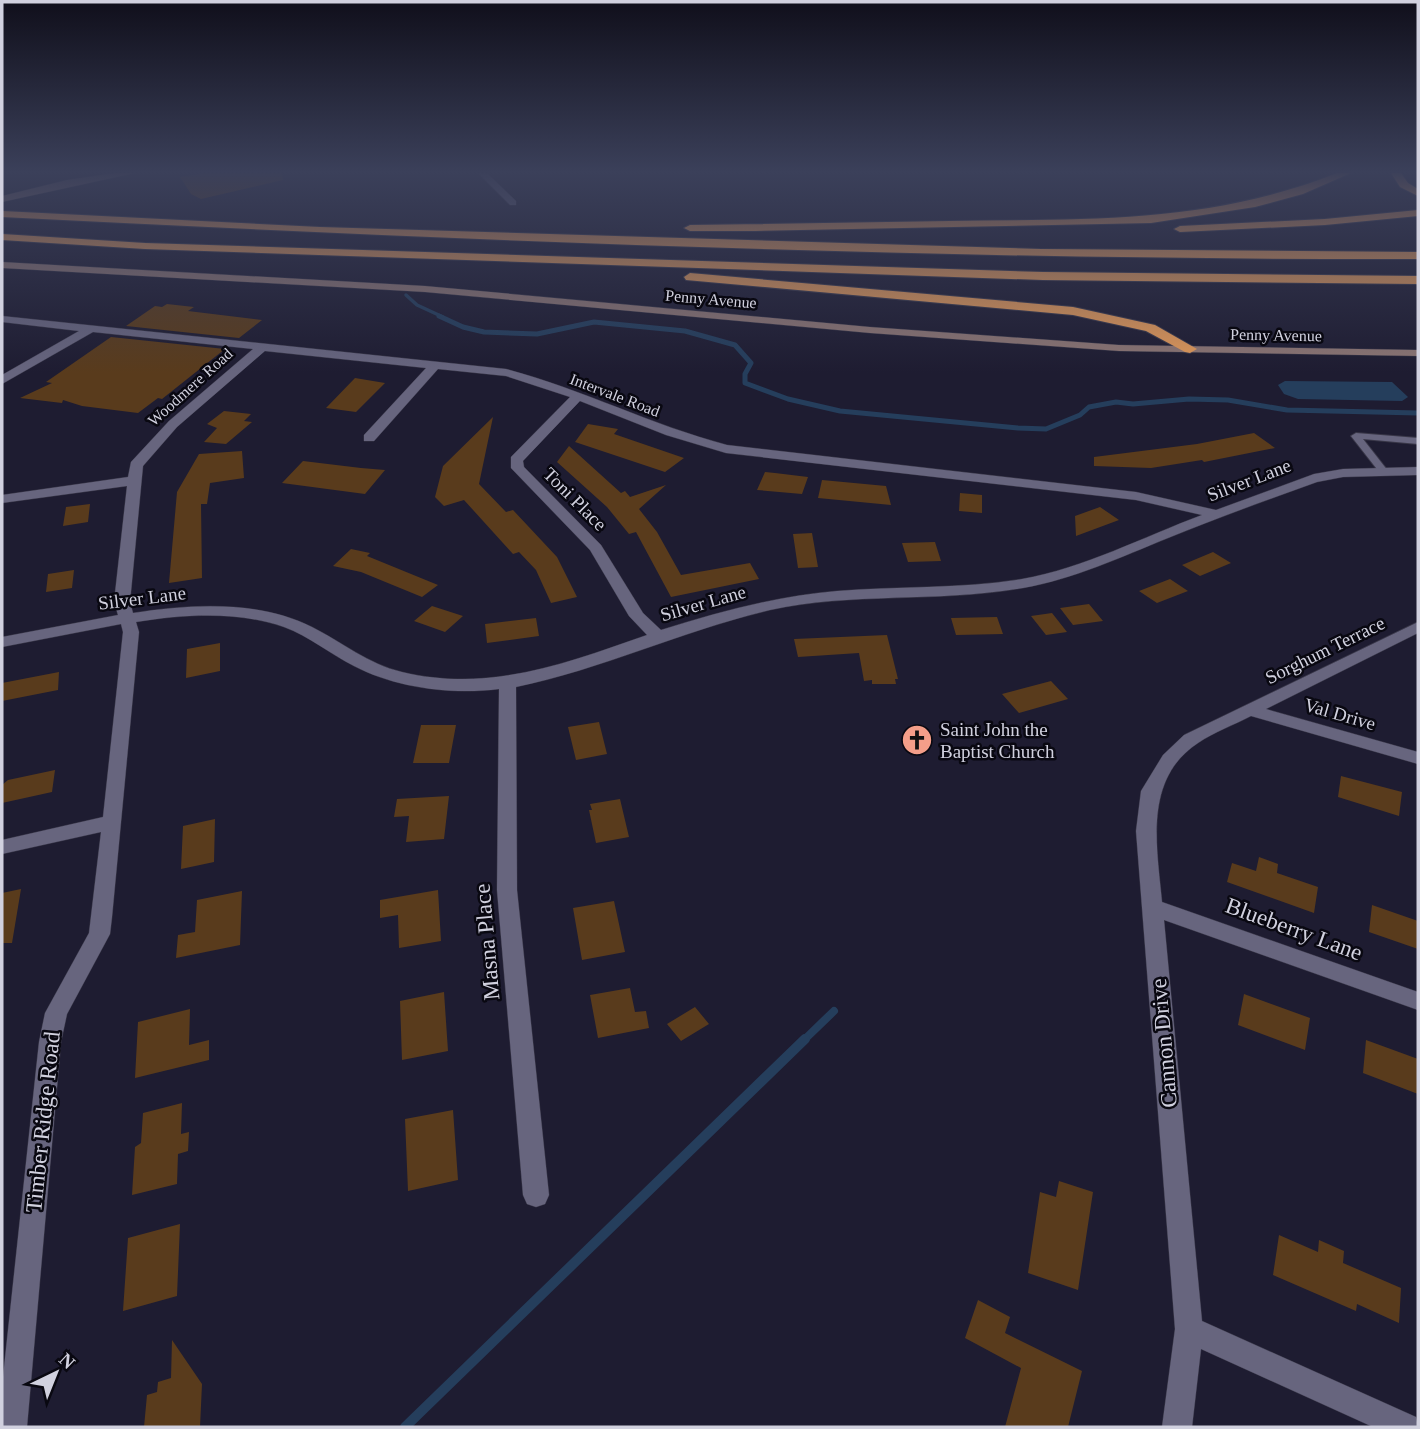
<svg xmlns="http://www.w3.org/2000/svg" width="1420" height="1429" font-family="'Times New Roman',serif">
<rect width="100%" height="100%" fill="#1e1c31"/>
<!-- water -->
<path fill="#253e5c" d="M 1285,381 L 1392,382 L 1408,397 L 1402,401 L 1298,399 L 1284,394 L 1278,385 Z"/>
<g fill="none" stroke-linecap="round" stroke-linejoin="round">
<!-- stream-far3 -->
<path stroke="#253e5c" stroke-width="3.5" d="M 406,295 L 417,305 L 443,317"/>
<!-- stream-far2 -->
<path stroke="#253e5c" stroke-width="5" d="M 439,316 L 463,327 L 484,332 L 537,334 L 594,322 L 685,331 L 735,345 L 751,363 L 745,374 L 745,383 L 788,399 L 840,411 L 1018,428 L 1046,429 L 1080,415 L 1089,407 L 1116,402 L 1133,404 L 1189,399 L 1228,400 L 1287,410 L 1418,413"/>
<!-- stream-far1 -->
<path stroke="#253e5c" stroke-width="8" d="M 803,1041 L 834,1011"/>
<!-- stream -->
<path stroke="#253e5c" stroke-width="10" d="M 405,1427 L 805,1039"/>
</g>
<!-- building -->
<path fill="#593b1c" d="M 206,173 L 282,173 L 283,180 L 201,199 L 191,194 L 180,177 Z
M 167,304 L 194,307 L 188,311 L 262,320 L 239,338 L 126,326 L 155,306 L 162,307 Z
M 111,337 L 225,349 L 162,399 L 158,398 L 138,413 L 82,406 L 63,400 L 62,403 L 20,398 L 52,383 L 46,382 Z
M 355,378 L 385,383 L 356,412 L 326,408 Z
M 224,411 L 251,414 L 244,421 L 252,422 L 226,444 L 204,442 L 217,428 L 207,424 Z
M 493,417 L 479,484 L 506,512 L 513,510 L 557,557 L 577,597 L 551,603 L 536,570 L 519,552 L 513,554 L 464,500 L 444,506 L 435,497 L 443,466 Z
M 588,424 L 618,429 L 614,434 L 684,458 L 665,472 L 575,442 Z
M 1254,433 L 1275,448 L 1204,462 L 1202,460 L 1151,468 L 1094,466 L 1094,457 L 1197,444 Z
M 569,446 L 621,493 L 625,491 L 630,497 L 666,485 L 639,509 L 657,532 L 681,575 L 750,563 L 759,579 L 671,597 L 636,532 L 629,534 L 607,507 L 557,462 Z
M 242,451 L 244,478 L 210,483 L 207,504 L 201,504 L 202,578 L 169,583 L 177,492 L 199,454 Z
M 303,461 L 361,468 L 385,470 L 365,494 L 282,483 Z
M 765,472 L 775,473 L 808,477 L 802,494 L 757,490 Z
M 822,480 L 886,486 L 891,505 L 818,498 Z
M 960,493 L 982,495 L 982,513 L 959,511 Z
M 90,504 L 88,522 L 63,526 L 66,507 Z
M 1100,507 L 1119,520 L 1076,536 L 1075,516 Z
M 812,533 L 818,567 L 798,568 L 793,534 Z
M 935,542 L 941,561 L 908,562 L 902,543 Z
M 351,549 L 370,553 L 367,556 L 438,585 L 422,597 L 361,572 L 333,566 Z
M 1213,552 L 1231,563 L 1200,576 L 1182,565 Z
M 74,570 L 72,588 L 46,592 L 48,574 Z
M 1170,579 L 1188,591 L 1157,603 L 1139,591 Z
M 1089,604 L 1103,621 L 1073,625 L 1060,608 Z
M 432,606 L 463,616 L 445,632 L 414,621 Z
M 1052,613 L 1067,632 L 1046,635 L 1031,616 Z
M 997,617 L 1003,634 L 956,635 L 951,618 Z
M 536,618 L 539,636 L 487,643 L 485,624 Z
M 887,635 L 898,679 L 895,679 L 896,684 L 872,684 L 872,680 L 864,681 L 859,653 L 798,657 L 794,639 Z
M 220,643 L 220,671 L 186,678 L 187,649 Z
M 59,672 L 58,690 L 2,701 L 2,683 Z
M 1051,681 L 1068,699 L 1019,713 L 1002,694 Z
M 599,722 L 607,754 L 576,760 L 568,727 Z
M 421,725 L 456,725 L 449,763 L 413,763 Z
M 55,770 L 52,792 L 2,803 L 2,785 L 8,780 Z
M 1341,776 L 1402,792 L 1399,816 L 1338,797 Z
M 449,796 L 444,839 L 406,842 L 409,816 L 394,817 L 397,799 Z
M 620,799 L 629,837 L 596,843 L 589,810 L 592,810 L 590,804 Z
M 215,819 L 214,862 L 181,869 L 183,826 Z
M 1259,857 L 1278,864 L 1277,873 L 1318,887 L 1314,913 L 1227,882 L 1232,863 L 1256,871 Z
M 21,889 L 12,943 L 2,943 L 2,893 Z
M 438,890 L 441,941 L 399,948 L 398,915 L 380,918 L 380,900 Z
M 242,891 L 240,945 L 176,958 L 178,935 L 195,932 L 197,900 Z
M 614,901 L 625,952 L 582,960 L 573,908 Z
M 1372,905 L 1418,921 L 1418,949 L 1369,932 Z
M 630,988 L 635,1012 L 646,1011 L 649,1028 L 598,1038 L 590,995 Z
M 444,992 L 448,1051 L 402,1060 L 400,1001 Z
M 1244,994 L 1310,1018 L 1305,1050 L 1238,1025 Z
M 695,1007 L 709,1024 L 681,1041 L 667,1024 Z
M 190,1009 L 189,1045 L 209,1040 L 209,1060 L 135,1078 L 138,1022 Z
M 1366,1040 L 1418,1059 L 1418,1094 L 1363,1073 Z
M 182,1103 L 181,1134 L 189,1132 L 188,1151 L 178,1154 L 177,1184 L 132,1195 L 135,1147 L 141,1143 L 143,1113 Z
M 453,1110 L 458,1180 L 408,1191 L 405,1119 Z
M 1059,1181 L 1093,1192 L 1078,1290 L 1028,1273 L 1040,1192 L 1056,1197 Z
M 180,1224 L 177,1296 L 123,1311 L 128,1238 Z
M 1279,1235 L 1318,1252 L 1319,1240 L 1344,1251 L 1343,1263 L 1401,1288 L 1399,1323 L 1357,1304 L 1356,1311 L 1273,1275 Z
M 978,1300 L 1010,1317 L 1005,1333 L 1082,1371 L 1068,1427 L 1005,1427 L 1021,1368 L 965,1338 Z
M 172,1340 L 202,1384 L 200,1427 L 144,1427 L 147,1395 L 157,1392 L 158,1382 L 171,1378 Z"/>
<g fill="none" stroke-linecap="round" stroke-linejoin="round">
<!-- service casing -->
<g stroke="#393748" stroke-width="2">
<path id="service" d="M 1356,433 L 1418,438 L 1418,444 L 1363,439 L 1388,471 L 1383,474 L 1380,473 L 1351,436 Z"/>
</g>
<!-- minor casing -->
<g stroke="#393748" stroke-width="1">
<path id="minor" d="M 478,173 L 487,173 L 516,201 L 516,205 L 510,205 Z
M 2,316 L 506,369 C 582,389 651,425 727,445 L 1136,492 L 1216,510 L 1314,474 L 1343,469 L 1418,467 L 1418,475 L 1343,477 L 1317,482 C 1267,500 1217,518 1168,538 C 1121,557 1074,579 1023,588 C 939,603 853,592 770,610 C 684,630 603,669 516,687 L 517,890 L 549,1195 L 545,1204 L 536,1207 L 527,1204 L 523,1195 L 497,890 L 499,689 C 452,695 396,688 354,666 C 330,654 309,636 284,627 C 238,611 184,614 136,622 L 139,632 L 112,917 L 110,934 L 67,1014 L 61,1042 L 27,1427 L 2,1427 L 2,1386 L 39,1042 L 45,1013 L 89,933 L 101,832 L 2,854 L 2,840 L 103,817 L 123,632 L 121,624 L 2,647 L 2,637 L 118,615 L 114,602 L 127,486 L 2,503 L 2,495 L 128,477 L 131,462 L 169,421 L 253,349 L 93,332 L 2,384 L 2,375 L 79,331 L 2,322 ZM 265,351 L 426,368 L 364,435 L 364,441 L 374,441 L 438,369 L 506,376 L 570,397 L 511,457 L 511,468 L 590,550 L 629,616 L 647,635 C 567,663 489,693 402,672 C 368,664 342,642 312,627 C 258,600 191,604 133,613 L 130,602 L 143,466 L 177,427 ZM 580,401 L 666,435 L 726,453 L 1136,500 L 1202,515 C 1143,537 1084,568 1022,579 C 960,589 898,586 837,591 C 777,596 718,612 661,630 L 643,613 L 601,545 L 524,467 L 523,461 Z
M 1418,622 L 1418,633 L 1266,709 L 1418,752 L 1418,764 L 1251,716 C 1234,725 1214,732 1198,743 C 1143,779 1157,847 1162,902 L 1418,992 L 1418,1010 L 1164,920 L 1202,1321 L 1416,1417 L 1418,1427 L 1373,1427 L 1201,1349 L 1192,1427 L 1162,1427 L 1175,1329 L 1136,831 L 1141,791 L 1163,755 L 1184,735 Z"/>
</g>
<!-- secondary casing -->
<g stroke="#393748" stroke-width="1">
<path id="secondary" d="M 115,173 L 135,173 L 2,202 L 2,196 L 67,180 Z
M 2,262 L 425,286 L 870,327 L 1119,345 L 1418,350 L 1418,356 L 1119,351 L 870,333 L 425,292 L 2,268 Z"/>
</g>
<!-- motorway casing -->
<g stroke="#393748" stroke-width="2">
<path id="motorway" d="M 1337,173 L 1351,173 L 1303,194 L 1255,207 L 1151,223 L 755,231 L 690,231 L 684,228 L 690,225 C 777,224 863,222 950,221 C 1086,219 1209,224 1337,173 Z
M 1391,173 L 1401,173 L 1408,183 L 1418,189 L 1418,196 L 1400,187 Z
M 1418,210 L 1418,216 L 1325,225 L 1180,232 L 1174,229 L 1180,226 L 1325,219 Z
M 2,211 L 320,227 L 1040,249 L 1418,252 L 1418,259 C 946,260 474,241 2,217 Z
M 2,234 L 145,243 L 1043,272 L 1418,276 L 1418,284 L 1043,280 L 145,249 L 2,240 Z
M 690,273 L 1073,307 L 1155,325 L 1197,349 L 1190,353 L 1185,352 L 1146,331 L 1073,315 L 686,280 L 684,277 Z"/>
</g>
<!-- service -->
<use href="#service" fill="#67657e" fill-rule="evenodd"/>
<!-- minor -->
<use href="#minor" fill="#67657e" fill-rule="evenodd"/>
<!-- secondary -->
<use href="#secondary" fill="#8c7573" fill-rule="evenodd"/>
<!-- motorway -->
<use href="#motorway" fill="#e29959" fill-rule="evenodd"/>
</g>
<!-- sky -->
<linearGradient id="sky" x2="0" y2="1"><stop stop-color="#100f1b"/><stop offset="0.46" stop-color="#3b405a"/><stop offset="1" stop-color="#3b405a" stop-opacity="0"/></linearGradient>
<rect width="1420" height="373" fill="url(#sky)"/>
<!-- icons -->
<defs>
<g id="church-disc" transform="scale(1.575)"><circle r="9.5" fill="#f49e89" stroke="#090811"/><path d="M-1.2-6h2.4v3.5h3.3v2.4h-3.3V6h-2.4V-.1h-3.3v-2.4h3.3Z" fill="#111"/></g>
</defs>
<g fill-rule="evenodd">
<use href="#church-disc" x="917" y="740"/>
</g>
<g text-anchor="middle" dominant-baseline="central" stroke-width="5" stroke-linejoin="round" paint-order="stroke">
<!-- far-street labels -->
<g font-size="16" fill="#d1d1df" stroke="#090811">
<text transform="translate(711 299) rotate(5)">Penny Avenue</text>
<text transform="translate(1276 335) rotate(1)">Penny Avenue</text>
<text transform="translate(190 387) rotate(-42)">Woodmere Road</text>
<text transform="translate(615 395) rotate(21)">Intervale Road</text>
</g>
<!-- street labels -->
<g font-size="19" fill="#d1d1df" stroke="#090811">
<text transform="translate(1249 480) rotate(-21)">Silver Lane</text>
<text transform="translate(575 499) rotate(45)">Toni Place</text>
<text transform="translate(142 598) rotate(-7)">Silver Lane</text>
<text transform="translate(703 603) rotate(-16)">Silver Lane</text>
<text transform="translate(1325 650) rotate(-26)">Sorghum Terrace</text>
<text transform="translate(1340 714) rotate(16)">Val Drive</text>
</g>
<!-- poi labels -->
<g font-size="19" fill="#d1d1df" stroke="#090811" text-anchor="start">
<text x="940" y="729">Saint John the<tspan x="940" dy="22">Baptist Church</tspan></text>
</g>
<!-- near-street labels -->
<g font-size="23" fill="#d1d1df" stroke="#090811">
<text transform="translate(1294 929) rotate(20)">Blueberry Lane</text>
<text transform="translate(487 942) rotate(-95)">Masna Place</text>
<text transform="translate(1164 1043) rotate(-95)">Cannon Drive</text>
<text transform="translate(43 1122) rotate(-84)">Timber Ridge Road</text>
</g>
</g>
<!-- border -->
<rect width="1420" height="1429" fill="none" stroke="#d1d1df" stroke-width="7"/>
<!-- north arrow -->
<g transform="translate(56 1373) rotate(43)" stroke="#090811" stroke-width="5" paint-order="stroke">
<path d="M0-5L12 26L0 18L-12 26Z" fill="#d1d1df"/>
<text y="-10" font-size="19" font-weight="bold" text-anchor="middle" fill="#d1d1df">N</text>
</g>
</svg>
